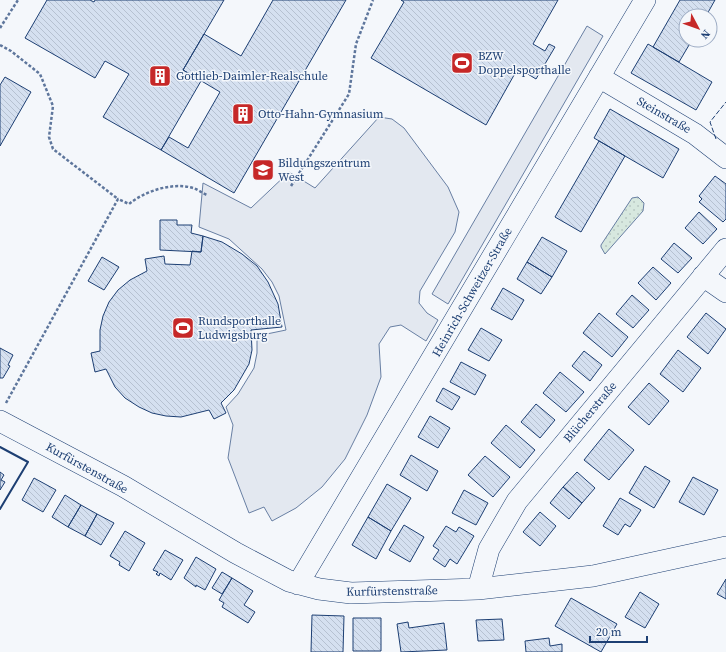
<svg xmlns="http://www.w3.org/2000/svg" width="726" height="652" font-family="'Source Serif 4',serif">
<defs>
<pattern id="grass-dots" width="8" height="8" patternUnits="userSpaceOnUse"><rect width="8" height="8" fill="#d7e8df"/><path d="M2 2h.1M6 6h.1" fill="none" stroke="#b8c8c3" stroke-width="1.8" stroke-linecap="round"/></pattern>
<pattern id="building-back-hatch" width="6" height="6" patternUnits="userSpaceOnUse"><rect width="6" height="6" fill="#d5e0f0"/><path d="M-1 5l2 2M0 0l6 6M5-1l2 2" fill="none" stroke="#b6c1d1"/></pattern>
</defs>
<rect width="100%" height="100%" fill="#f4f7fb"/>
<!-- grass -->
<path fill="url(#grass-dots)" stroke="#687fa3" d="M 638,197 L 644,203 L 643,211 L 605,254 L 601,247 L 601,245 L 632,198 Z"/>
<!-- parking -->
<path fill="#e3e8f0" stroke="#687fa3" d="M 587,26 L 603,36 L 448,304 L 432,294 Z
M 379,117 L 392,119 L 404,128 L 448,187 L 459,212 L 455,232 L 420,291 L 419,303 L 427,313 L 438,320 L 426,341 L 401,325 L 390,327 L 379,344 L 381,377 L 367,415 L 345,459 L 322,487 L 296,508 L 272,521 L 264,507 L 249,513 L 228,458 L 233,425 L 226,407 L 238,394 L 254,368 L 257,353 L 257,336 L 286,330 L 279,296 L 272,282 L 262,269 L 229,239 L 199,227 L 203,183 L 251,208 L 289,172 L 315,188 Z"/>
<!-- building -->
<path fill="url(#building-back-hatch)" stroke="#1d3f73" d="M 47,0 L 90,0 L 94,2 L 95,0 L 224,0 L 183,70 L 201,81 L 161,150 L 103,117 L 129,74 L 105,61 L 95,78 L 25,38 Z
M 273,0 L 346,0 L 234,193 L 161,150 L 169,137 L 188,148 L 220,92 L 183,70 L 204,34 L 241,56 Z
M 401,0 L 558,0 L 533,44 L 545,51 L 549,44 L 555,47 L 536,79 L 518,68 L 486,125 L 371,58 L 404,2 Z
M 680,0 L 715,0 L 706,16 L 686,16 L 686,40 L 692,40 L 679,62 L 653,47 Z
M 648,44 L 712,82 L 696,110 L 631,73 Z
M 5,77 L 31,92 L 0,146 L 0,85 Z
M 610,109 L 679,149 L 663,178 L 594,138 Z
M 599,141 L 625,156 L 581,232 L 555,217 Z
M 715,176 L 726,184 L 726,219 L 723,222 L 699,202 L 702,199 L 699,196 Z
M 699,212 L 717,229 L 703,244 L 685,228 Z
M 160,220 L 177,220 L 177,225 L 192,225 L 191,233 L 203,236 L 201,252 L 160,250 Z
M 203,236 L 222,242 L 242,254 L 257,266 L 268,282 L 278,304 L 282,327 L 251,330 L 252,350 L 249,364 L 234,390 L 221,403 L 226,413 L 214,419 L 209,410 L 181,417 L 166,416 L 152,413 L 139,407 L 125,398 L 115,387 L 106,369 L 95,372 L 91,353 L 100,351 L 100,330 L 103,316 L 109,302 L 118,290 L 130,280 L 147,271 L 145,259 L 164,256 L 165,264 L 190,265 L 192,251 L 201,252 Z
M 542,237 L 567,251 L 552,277 L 527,262 Z
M 674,243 L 692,258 L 678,273 L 661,259 Z
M 102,257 L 119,267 L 104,290 L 88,281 Z
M 527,262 L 552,277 L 541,294 L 517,279 Z
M 653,267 L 671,283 L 656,300 L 638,283 Z
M 503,288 L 524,300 L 512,320 L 491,309 Z
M 632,295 L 649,310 L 633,328 L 616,314 Z
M 599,313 L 628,337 L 612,357 L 583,333 Z
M 706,313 L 726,329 L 708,354 L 687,337 Z
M 481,328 L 502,340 L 489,361 L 468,350 Z
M 0,348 L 13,355 L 8,365 L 10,366 L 3,378 L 0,378 Z
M 678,350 L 701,368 L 683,392 L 660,374 Z
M 584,351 L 602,365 L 590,381 L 572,366 Z
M 461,362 L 486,375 L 475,395 L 450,382 Z
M 560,372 L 584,392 L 566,412 L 543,393 Z
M 649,383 L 669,401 L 649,425 L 628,407 Z
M 443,388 L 460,397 L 452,410 L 436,401 Z
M 536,404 L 555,420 L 540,438 L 521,422 Z
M 430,416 L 450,428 L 438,448 L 418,437 Z
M 506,425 L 535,450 L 520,468 L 491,443 Z
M 609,429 L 634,450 L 609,480 L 584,460 Z
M 411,455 L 438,471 L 427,491 L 400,475 Z
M 485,456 L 510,477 L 493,497 L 468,475 Z
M 645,466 L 670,481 L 654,508 L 629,493 Z
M 0,472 L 4,475 L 1,480 L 5,482 L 0,490 Z
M 577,472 L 595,488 L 582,503 L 563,487 Z
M 693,477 L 718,490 L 704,515 L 679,502 Z
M 34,478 L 56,490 L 43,512 L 22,500 Z
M 387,484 L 411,498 L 391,531 L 368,517 Z
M 563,487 L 582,503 L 569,519 L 550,503 Z
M 464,490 L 488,503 L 476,525 L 452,513 Z
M 65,495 L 81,505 L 68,527 L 52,517 Z
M 620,498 L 641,510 L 630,527 L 625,524 L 618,535 L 603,526 Z
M 81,505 L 97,514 L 85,536 L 68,527 Z
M 540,512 L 556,526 L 540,546 L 523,532 Z
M 97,514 L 114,523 L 101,545 L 85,536 Z
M 368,517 L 391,531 L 376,559 L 352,545 Z
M 404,525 L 424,537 L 410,562 L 389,550 Z
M 446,526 L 456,532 L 459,527 L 474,536 L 457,564 L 450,559 L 445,567 L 433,559 L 439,550 L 433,546 Z
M 125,531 L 145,543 L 129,571 L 119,565 L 120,562 L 110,556 Z
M 165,550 L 183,560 L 171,580 L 160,573 L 159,576 L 156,574 L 158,572 L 153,570 Z
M 196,557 L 216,569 L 205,590 L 196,585 L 196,587 L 184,578 Z
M 222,572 L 232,578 L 222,594 L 212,588 Z
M 232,578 L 253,591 L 244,605 L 255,612 L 248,623 L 222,607 L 224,603 L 219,600 Z
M 726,579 L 726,599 L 717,594 Z
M 640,592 L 659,604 L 645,628 L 625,617 Z
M 571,598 L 617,624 L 601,652 L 555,626 Z
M 312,615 L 344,616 L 343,652 L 311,652 Z
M 353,618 L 381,618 L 381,651 L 353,651 Z
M 502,619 L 504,640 L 478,641 L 476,620 Z
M 408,622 L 409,628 L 444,623 L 447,650 L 401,652 L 397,624 Z
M 549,638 L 550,646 L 562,644 L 562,652 L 526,652 L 525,641 Z"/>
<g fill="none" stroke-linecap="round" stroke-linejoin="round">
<!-- minor casing -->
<g stroke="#1d3f73" stroke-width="22">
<path id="minor" d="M 599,77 L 695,134 L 726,158
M 703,276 L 726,292
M 0,421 L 123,486 L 236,553 L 289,581 L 319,589 L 351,593 L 478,589 L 593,576 L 726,547
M 298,584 L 645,0
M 478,589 L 489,549 L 517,501 L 726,249"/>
</g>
<!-- path -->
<path stroke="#5e769c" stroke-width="2.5" stroke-dasharray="3 2" stroke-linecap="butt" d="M 0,28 L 18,0
M 0,45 L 11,51 L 40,74 L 53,106 L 49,137 L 53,149 L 118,199
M 291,186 L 349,94 L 356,44 L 373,0
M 6,403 L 118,199 L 129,204 C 145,191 172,182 193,188 C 197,189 202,193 207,195"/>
<!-- minor -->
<use href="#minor" stroke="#f4f7fb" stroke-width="21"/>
<!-- fence -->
<path stroke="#1d3f73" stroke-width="1" stroke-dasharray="5 2" stroke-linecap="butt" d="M 716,139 L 710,122 L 726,102"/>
<!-- wall -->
<path stroke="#1d3f73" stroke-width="2" d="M 0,447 L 28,462 L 0,509"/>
</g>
<!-- icons -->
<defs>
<g id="stadium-square" transform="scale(1.15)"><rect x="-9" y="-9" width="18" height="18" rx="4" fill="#c62828" stroke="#f4f7fb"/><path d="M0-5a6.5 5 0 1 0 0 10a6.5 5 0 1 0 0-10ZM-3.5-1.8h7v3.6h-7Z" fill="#fff"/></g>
<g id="building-square" transform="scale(1.15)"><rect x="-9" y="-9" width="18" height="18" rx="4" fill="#c62828" stroke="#f4f7fb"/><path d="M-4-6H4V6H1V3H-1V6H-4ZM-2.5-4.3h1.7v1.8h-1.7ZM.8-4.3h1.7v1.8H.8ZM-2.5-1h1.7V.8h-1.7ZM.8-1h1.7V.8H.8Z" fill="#fff"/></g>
<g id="school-square" transform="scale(1.15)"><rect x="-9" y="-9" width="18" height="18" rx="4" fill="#c62828" stroke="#f4f7fb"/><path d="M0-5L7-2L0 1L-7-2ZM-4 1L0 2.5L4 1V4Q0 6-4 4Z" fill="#fff"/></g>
</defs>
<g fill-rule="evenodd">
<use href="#stadium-square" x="462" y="63"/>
<use href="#building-square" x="160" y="76"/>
<use href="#building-square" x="243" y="114"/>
<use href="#school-square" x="263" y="170"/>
<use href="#stadium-square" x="183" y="328"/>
</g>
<g text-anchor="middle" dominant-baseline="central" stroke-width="3" stroke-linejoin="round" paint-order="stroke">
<!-- poi labels -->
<g font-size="12" fill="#1d3f73" stroke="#f4f7fb" text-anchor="start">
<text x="478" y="56">BZW<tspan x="478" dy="14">Doppelsporthalle</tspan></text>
<text x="176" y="76">Gottlieb-Daimler-Realschule</text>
<text x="258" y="114">Otto-Hahn-Gymnasium</text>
<text x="278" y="163">Bildungszentrum<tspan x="278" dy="14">West</tspan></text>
<text x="198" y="321">Rundsporthalle<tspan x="198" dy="14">Ludwigsburg</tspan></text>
</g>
<!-- street labels -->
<g font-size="12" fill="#1d3f73" stroke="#f4f7fb">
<text transform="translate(664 115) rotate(30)">Steinstraße</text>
<text transform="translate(472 292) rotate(-60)">Heinrich-Schweitzer-Straße</text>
<text transform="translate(590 412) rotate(-50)">Blücherstraße</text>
<text transform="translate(87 468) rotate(29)">Kurfürstenstraße</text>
<text transform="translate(392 591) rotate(-1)">Kurfürstenstraße</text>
</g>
</g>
<!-- north arrow -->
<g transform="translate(698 28) rotate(131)"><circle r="19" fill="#f4f7fb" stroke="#9eadc5"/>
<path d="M0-3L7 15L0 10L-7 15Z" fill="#c62828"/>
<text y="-6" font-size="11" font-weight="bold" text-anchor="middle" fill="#1d3f73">N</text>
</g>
<!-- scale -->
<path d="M590 636v6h57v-6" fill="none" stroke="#1d3f73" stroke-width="2"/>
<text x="596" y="636" font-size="12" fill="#1d3f73" stroke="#f4f7fb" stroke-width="3" paint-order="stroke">20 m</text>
</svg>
